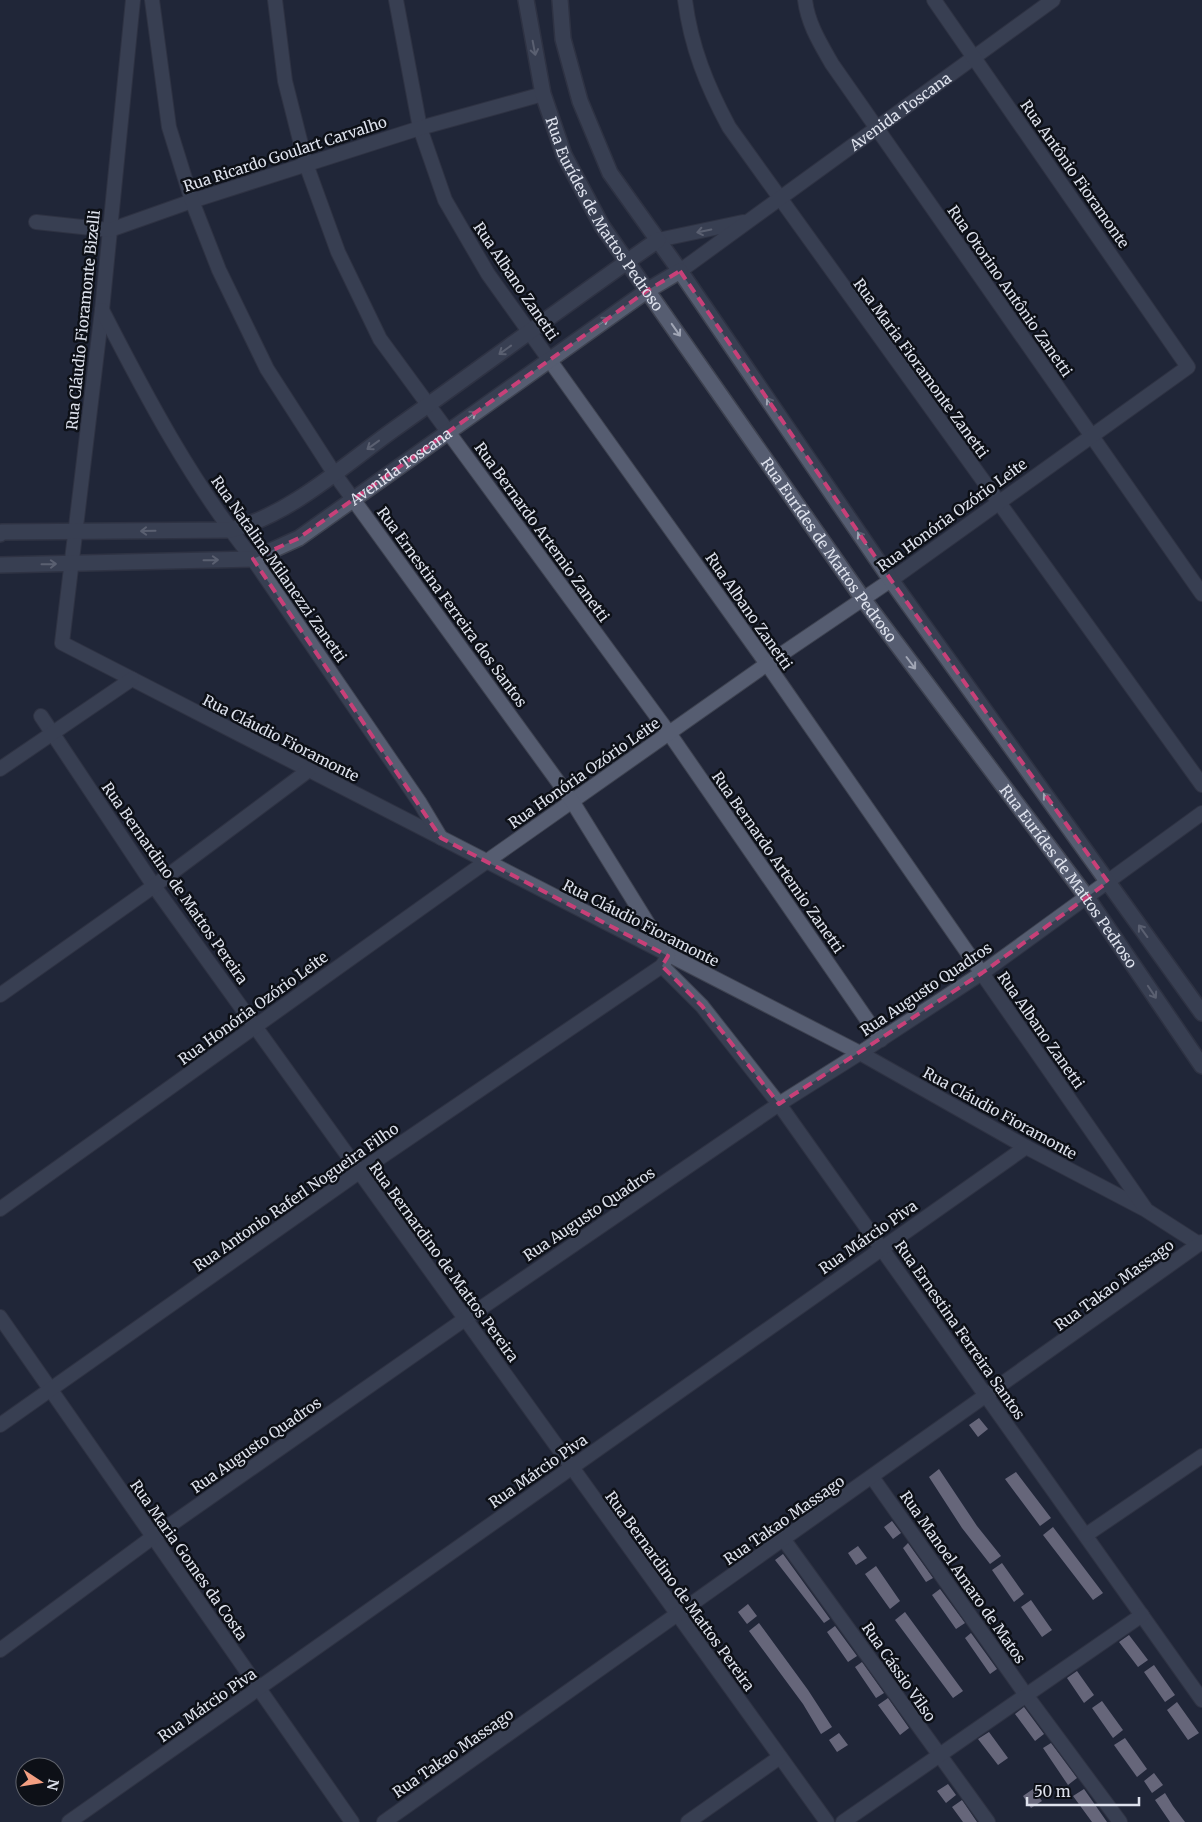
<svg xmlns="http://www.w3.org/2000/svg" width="1202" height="1822" font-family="Merriweather,serif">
<rect width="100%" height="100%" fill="#212638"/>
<!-- building -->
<path fill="#bab4cb" d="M 979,1418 L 988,1429 L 978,1437 L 969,1425 Z
M 939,1469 L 977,1526 L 1001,1556 L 990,1564 L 962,1528 L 929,1477 Z
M 1016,1472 L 1051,1518 L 1040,1526 L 1005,1479 Z
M 892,1521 L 901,1533 L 893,1539 L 884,1527 Z
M 1053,1527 L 1103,1593 L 1093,1600 L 1043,1535 Z
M 908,1543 L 933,1578 L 926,1582 L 903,1548 Z
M 858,1546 L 867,1558 L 856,1565 L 848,1553 Z
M 783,1554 L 830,1619 L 824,1623 L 775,1560 Z
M 1002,1563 L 1024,1594 L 1014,1602 L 992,1570 Z
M 876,1566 L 900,1601 L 890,1609 L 865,1574 Z
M 940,1589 L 965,1623 L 956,1629 L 932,1595 Z
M 1031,1600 L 1052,1630 L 1042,1637 L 1021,1607 Z
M 748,1604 L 757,1616 L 747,1624 L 738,1612 Z
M 905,1612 L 963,1691 L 953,1698 L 895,1620 Z
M 759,1623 L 808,1690 L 832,1727 L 821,1734 L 803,1704 L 749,1631 Z
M 835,1626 L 857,1656 L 848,1662 L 827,1632 Z
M 971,1633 L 997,1669 L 990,1674 L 965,1638 Z
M 1129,1635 L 1148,1660 L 1138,1667 L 1119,1642 Z
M 862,1662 L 884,1693 L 876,1698 L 855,1667 Z
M 1154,1665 L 1175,1695 L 1165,1702 L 1144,1672 Z
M 1077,1671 L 1094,1695 L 1084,1703 L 1067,1678 Z
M 888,1698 L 909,1728 L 900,1735 L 878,1705 Z
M 1102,1701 L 1123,1730 L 1113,1738 L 1092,1708 Z
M 1177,1702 L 1199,1733 L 1188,1740 L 1167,1710 Z
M 1024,1707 L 1044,1734 L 1035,1741 L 1015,1714 Z
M 989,1732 L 1008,1758 L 998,1765 L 978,1739 Z
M 839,1733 L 848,1745 L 837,1752 L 829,1740 Z
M 1125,1738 L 1147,1769 L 1137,1777 L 1114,1745 Z
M 1051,1743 L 1077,1778 L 1068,1785 L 1043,1748 Z
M 1154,1773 L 1163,1785 L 1152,1793 L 1144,1781 Z
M 948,1784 L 956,1795 L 946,1803 L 937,1791 Z
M 1033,1789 L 1042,1801 L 1031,1808 L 1023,1796 Z
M 1084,1789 L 1107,1822 L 1092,1822 L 1073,1796 Z
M 1165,1793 L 1173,1806 L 1185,1822 L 1170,1822 L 1155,1800 Z
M 962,1800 L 977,1822 L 963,1822 L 952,1807 Z"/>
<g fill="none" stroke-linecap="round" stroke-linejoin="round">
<!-- minor casing -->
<g stroke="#3e4250" stroke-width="16">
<g id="minor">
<path d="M 133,0 L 102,310 L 62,643 L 860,1053 L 1026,1147 L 1146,1210 L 1199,1244"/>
<path d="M 275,0 L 285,81 L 306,164 L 338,252 L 380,339 L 669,733 L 881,1040"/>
<path d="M 396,0 L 420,128 L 445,200 L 488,274 L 767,664 L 1145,1208"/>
<path d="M 685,0 C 691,47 707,86 729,127 L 1202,785"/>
<path d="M 805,0 C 808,24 820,43 832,64 L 1202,594"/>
<path d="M 36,222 L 110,230 L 192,201 L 420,128 L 543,94"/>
<path d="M 658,240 L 743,222"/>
<path id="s1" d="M 680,271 L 1053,0"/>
<path d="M 102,310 C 146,396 192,483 253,559 L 420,803 L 441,838"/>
<path d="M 41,716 L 154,886 L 827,1822"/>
<path d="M 0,769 L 132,679"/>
<path d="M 662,966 L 702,1006 L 779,1104 L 1202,1700"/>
<path d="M 0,995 L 154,886 L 309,770"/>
<path d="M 0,1209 L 463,878 L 767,664 L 891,580 L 1188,367 L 934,0"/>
<path d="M 0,1317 L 352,1822"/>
<path d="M 0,1425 L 359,1172 L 662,966 L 668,956 L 572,801 L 334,473 L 267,369 L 219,270 L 192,201 L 169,127 L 152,0"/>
<path d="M 872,1477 L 1026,1695 L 1120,1822"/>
<path d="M 1086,1535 L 1202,1456"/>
<path d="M 784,1540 L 988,1822"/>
<path d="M 0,1650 L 153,1537 L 465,1319 L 779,1104 L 860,1053 L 982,973 L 1202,813"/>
<path d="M 69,1822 L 1026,1147"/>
<path d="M 384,1822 L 1202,1242"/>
<path d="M 688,1822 L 780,1757"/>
<path d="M 843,1822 L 1142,1615"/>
</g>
</g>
<!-- tertiary casing -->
<g stroke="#3e4250" stroke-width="18">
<g id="tertiary">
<path id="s2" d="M 526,0 L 543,94 L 564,155 L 602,226 L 863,599 L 1086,896 L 1202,1066"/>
<path d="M 560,0 L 563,39 L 580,101 L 610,173 L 680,271 L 891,580 L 1202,1013"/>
<path d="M 0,534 L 2,532 L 230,530 C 290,515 343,466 393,430 C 482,367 569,302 658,240"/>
<path id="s3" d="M 0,565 L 253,559 L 299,538 L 648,290 L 680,271"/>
</g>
</g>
<!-- minor -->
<use href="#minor" stroke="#565d71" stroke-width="14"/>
<!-- tertiary -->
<use href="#tertiary" stroke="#565d71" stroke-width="15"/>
</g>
<!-- one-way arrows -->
<defs><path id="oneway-shaft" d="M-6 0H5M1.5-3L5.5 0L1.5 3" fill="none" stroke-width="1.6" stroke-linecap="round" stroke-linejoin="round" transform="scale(1.25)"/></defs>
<g stroke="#a1a6b5">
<use href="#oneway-shaft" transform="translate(534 48) rotate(79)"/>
<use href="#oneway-shaft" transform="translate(704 231) rotate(168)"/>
<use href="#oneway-shaft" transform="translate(602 322) rotate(-35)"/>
<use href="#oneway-shaft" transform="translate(676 330) rotate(55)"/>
<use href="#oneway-shaft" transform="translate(505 350) rotate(144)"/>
<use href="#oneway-shaft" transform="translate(771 404) rotate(-124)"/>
<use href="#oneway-shaft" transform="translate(470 416) rotate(-35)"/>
<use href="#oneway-shaft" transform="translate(373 445) rotate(144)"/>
<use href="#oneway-shaft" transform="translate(148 531) rotate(179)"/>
<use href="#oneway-shaft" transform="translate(862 538) rotate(-124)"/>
<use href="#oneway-shaft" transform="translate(211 560) rotate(-1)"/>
<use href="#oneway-shaft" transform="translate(49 564) rotate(-1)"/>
<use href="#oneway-shaft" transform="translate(911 663) rotate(53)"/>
<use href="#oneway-shaft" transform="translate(1048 799) rotate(-126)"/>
<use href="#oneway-shaft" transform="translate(1143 931) rotate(-126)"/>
<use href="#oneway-shaft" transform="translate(1152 992) rotate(56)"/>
</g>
<!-- marked area -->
<path d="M0 0H1202V1822H0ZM 680,271 L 891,580 L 1108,882 L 982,973 L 779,1104 L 702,1006 L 662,966 L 668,956 L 441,838 L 253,559 L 299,538 L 648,290 Z" fill="#212638" fill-opacity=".55" fill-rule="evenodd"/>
<path fill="none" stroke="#c84078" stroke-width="4" stroke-dasharray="10 6" stroke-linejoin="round" d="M 680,271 L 891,580 L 1108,882 L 982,973 L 779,1104 L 702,1006 L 662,966 L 668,956 L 441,838 L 253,559 L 299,538 L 648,290 Z"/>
<g text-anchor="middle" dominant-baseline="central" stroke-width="5" stroke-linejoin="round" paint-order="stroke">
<!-- street labels -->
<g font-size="15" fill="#dee2ed" stroke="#0d1017">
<text stroke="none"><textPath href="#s1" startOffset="272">Avenida Toscana</textPath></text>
<text transform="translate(285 154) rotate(-18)">Rua Ricardo Goulart Carvalho</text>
<text transform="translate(1075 174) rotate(55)">Rua Antônio Fioramonte</text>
<text stroke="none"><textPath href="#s2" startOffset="231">Rua Eurídes de Mattos Pedroso</textPath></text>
<text transform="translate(516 281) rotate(56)">Rua Albano Zanetti</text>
<text transform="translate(1010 291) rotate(55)">Rua Otorino Antônio Zanetti</text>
<text transform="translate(83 320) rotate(-84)">Rua Cláudio Fioramonte Bizelli</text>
<text transform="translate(921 368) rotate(54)">Rua Maria Fioramonte Zanetti</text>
<text stroke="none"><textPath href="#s3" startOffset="428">Avenida Toscana</textPath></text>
<text transform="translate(952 515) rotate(-36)">Rua Honória Ozório Leite</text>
<text transform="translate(542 532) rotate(54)">Rua Bernardo Artemio Zanetti</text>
<text stroke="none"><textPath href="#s2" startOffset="636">Rua Eurídes de Mattos Pedroso</textPath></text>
<text transform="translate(279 569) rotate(55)">Rua Natalina Milanezzi Zanetti</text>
<text transform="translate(452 607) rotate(54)">Rua Ernestina Ferreira dos Santos</text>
<text transform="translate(749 611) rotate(55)">Rua Albano Zanetti</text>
<text transform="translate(281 738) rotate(27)">Rua Cláudio Fioramonte</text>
<text transform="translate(584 773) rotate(-35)">Rua Honória Ozório Leite</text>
<text transform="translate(778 862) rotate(55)">Rua Bernardo Artemio Zanetti</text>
<text stroke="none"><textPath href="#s2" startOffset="1041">Rua Eurídes de Mattos Pedroso</textPath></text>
<text transform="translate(175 883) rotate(55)">Rua Bernardino de Mattos Pereira</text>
<text transform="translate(641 923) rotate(27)">Rua Cláudio Fioramonte</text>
<text transform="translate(926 989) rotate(-34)">Rua Augusto Quadros</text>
<text transform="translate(253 1008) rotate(-36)">Rua Honória Ozório Leite</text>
<text transform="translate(1041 1030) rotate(55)">Rua Albano Zanetti</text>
<text transform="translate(1000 1113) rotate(29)">Rua Cláudio Fioramonte</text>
<text transform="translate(296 1197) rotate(-35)">Rua Antonio Raferl Nogueira Filho</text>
<text transform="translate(589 1214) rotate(-34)">Rua Augusto Quadros</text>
<text transform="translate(868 1237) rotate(-35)">Rua Márcio Piva</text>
<text transform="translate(444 1262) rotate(54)">Rua Bernardino de Mattos Pereira</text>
<text transform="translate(1114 1285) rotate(-36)">Rua Takao Massago</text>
<text transform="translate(960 1330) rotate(55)">Rua Ernestina Ferreira Santos</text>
<text transform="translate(256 1445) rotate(-35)">Rua Augusto Quadros</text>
<text transform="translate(538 1471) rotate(-35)">Rua Márcio Piva</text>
<text transform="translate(784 1520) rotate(-35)">Rua Takao Massago</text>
<text transform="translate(189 1560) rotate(55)">Rua Maria Gomes da Costa</text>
<text transform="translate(963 1577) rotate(55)">Rua Manoel Amaro de Matos</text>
<text transform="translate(680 1591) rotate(54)">Rua Bernardino de Mattos Pereira</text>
<text transform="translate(899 1672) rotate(55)">Rua Cássio Vilso</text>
<text transform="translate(207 1705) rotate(-35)">Rua Márcio Piva</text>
<text transform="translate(453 1753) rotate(-35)">Rua Takao Massago</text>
</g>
</g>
<!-- north arrow -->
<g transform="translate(40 1782) rotate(102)"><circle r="24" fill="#0d1017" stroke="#61646d"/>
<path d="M0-4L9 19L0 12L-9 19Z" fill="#f39f82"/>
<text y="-8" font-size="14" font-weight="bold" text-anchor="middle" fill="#dee2ed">N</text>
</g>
<!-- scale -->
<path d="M1027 1797v8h112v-8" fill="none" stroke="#dee2ed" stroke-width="2.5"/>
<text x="1034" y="1797" font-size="15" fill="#dee2ed" stroke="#0d1017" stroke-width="4" paint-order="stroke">50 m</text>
</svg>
